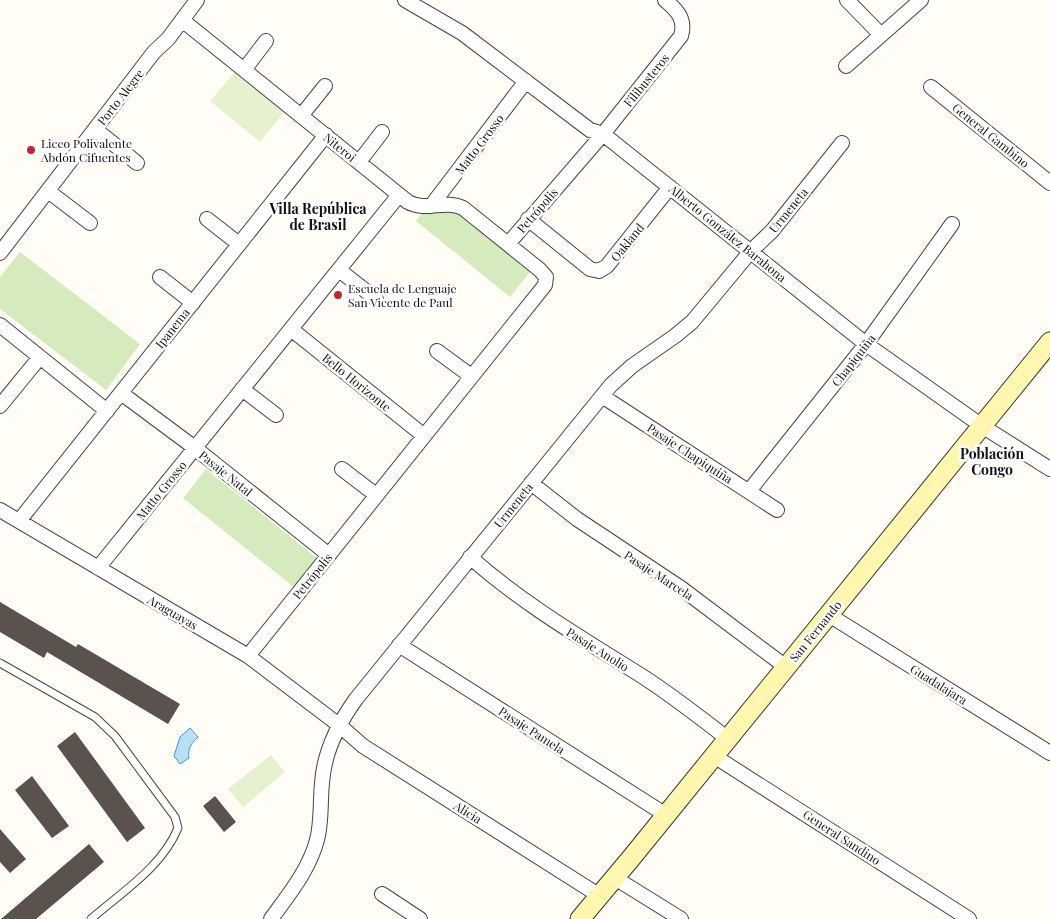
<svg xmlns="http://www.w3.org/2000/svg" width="1050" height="919" font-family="'Playfair Display',serif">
<rect width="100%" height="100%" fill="#fffdf5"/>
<!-- green -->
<path fill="#d5ebbd" d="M 436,195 L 530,272 L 510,297 L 416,221 Z
M 20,252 L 140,344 L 106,390 L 0,309 L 0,277 Z
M 206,469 L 318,559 L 295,588 L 183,498 Z"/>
<!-- pitch -->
<path fill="#e6f2cf" d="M 235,72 L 284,112 L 260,142 L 210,101 Z
M 271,755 L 285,772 L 243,807 L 228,789 Z"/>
<!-- water -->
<path fill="#b9e0f7" stroke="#3f96cf" d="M 190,728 L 198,737 C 192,743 187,748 189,758 L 180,764 L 174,756 L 180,737 Z"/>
<!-- building -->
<path fill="#5a524d" d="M 0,602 L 76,647 L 78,644 L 180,704 L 168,724 L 47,652 L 44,658 L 0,632 Z
M 75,732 L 145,828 L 127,842 L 57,746 Z
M 32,776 L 69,826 L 52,838 L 15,790 Z
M 215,796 L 236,822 L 224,832 L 203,806 Z
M 0,829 L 26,859 L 10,873 L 0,862 Z
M 89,844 L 104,862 L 36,919 L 1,919 Z"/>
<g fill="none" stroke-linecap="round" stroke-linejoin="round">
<!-- lane casing -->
<g stroke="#444" stroke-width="9">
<path id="lane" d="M 0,663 L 95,717 L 115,736 L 175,817 L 178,828 C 162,867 122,892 91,919"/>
</g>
<!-- street casing -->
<g stroke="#444" stroke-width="16">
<path id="street" d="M 405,0 L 462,33 L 590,130 L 603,134 L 866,344 L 982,426 L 1050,469
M 847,0 L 881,35
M 182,20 L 408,202 C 426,212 445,199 463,208 L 540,270 L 546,277 L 545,285 L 248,656
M 846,66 L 921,0
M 244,70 L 266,41
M 931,87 L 1050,183
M 301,116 L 325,86
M 95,129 L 137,163
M 359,162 L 382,132
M 48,191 L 90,223
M 431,206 L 526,81
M 207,219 L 239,244
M 528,219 L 590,269 L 599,271 L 607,266 L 670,187
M 508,244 L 603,134 L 681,36 C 686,19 677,10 665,0
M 0,253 L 154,52 L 168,39 L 197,0
M 339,270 L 376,299
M 160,277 L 193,303
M 0,325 L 107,411
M 291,329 L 423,435
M 437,351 L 471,376
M 242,389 L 276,415
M 121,393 L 195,448 L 329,555
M 602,396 L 777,510
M 0,406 L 40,357
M 342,469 L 376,495
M 531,483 L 577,519 L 681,588 L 786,667
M 749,491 L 866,344 L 952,224
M 0,510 L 248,656 L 339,725 L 363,746 L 600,896
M 19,521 L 326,135
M 470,557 C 524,605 585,640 645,678 C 674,697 701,718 728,739
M 98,568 L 399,195
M 829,615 L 1050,753
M 399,645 L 666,815
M 714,756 L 969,919
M 615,878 L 681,919
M 382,894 L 420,919
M 271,919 C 289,894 309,870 317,840 C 322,821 320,802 322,783 C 324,752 338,724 356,699 L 611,385 L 632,366 L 675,336 L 692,322 L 751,251 L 772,231 L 842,143"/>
</g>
<!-- secondary casing -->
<g stroke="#333" stroke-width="21">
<path id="secondary" d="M 580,919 L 632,857 L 1050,342"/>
</g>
<!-- lane -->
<use href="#lane" stroke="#fff" stroke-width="7"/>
<!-- street -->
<use href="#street" stroke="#fff" stroke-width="14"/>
<!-- secondary -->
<use href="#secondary" stroke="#fff6b0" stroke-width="19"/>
</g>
<!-- markers -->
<g fill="#c4262e" stroke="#fff" stroke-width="2">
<circle cx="31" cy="150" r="5"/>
<circle cx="338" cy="295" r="5"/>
</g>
<g text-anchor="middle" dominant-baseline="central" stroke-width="5" stroke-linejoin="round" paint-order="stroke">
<!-- street labels -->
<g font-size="12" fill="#111" stroke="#fff">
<text transform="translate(646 80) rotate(-51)">Filibusteros</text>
<text transform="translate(120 97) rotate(-52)">Porto Alegre</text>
<text transform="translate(991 135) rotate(39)">General Gambino</text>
<text transform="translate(479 144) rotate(-53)">Matto Grosso</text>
<text transform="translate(340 147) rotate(39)">Niteroi</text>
<text transform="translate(537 210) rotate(-49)">Petrópolis</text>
<text transform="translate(788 210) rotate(-51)">Urmeneta</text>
<text transform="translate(728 233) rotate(39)">Alberto González Barahona</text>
<text transform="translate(627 242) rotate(-51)">Oakland</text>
<text transform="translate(172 328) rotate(-52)">Ipanema</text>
<text transform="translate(853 360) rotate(-52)">Chapiquiña</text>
<text transform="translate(357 382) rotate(39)">Bello Horizonte</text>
<text transform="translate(690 453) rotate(33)">Pasaje Chapiquiña</text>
<text transform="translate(226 473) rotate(39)">Pasaje Natal</text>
<text transform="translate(161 490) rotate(-51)">Matto Grosso</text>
<text transform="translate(513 505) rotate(-51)">Urmeneta</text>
<text transform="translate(659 575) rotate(33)">Pasaje Marcela</text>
<text transform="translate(312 576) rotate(-51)">Petrópolis</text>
<text transform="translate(173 612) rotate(30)">Araguayas</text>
<text transform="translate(815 631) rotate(-51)">San Fernando</text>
<text transform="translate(598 649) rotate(32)">Pasaje Anolio</text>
<text transform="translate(939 684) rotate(32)">Guadalajara</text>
<text transform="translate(532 730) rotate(33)">Pasaje Pamela</text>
<text transform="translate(468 812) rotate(32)">Alicia</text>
<text transform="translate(842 837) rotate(33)">General Sandino</text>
</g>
<!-- poi labels -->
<g font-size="12" fill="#111" stroke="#fff" text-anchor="start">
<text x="41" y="143">Liceo Polivalente<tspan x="41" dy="14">Abdón Cifuentes</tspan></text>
<text x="348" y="288">Escuela de Lenguaje<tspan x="348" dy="14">San Vicente de Paul</tspan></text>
</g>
<!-- neighbourhood labels -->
<g font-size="14" font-weight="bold" fill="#111" stroke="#fff">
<text x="318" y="208">Villa República<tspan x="318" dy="16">de Brasil</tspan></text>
<text x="992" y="453">Población<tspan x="992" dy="16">Congo</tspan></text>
</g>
</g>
</svg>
